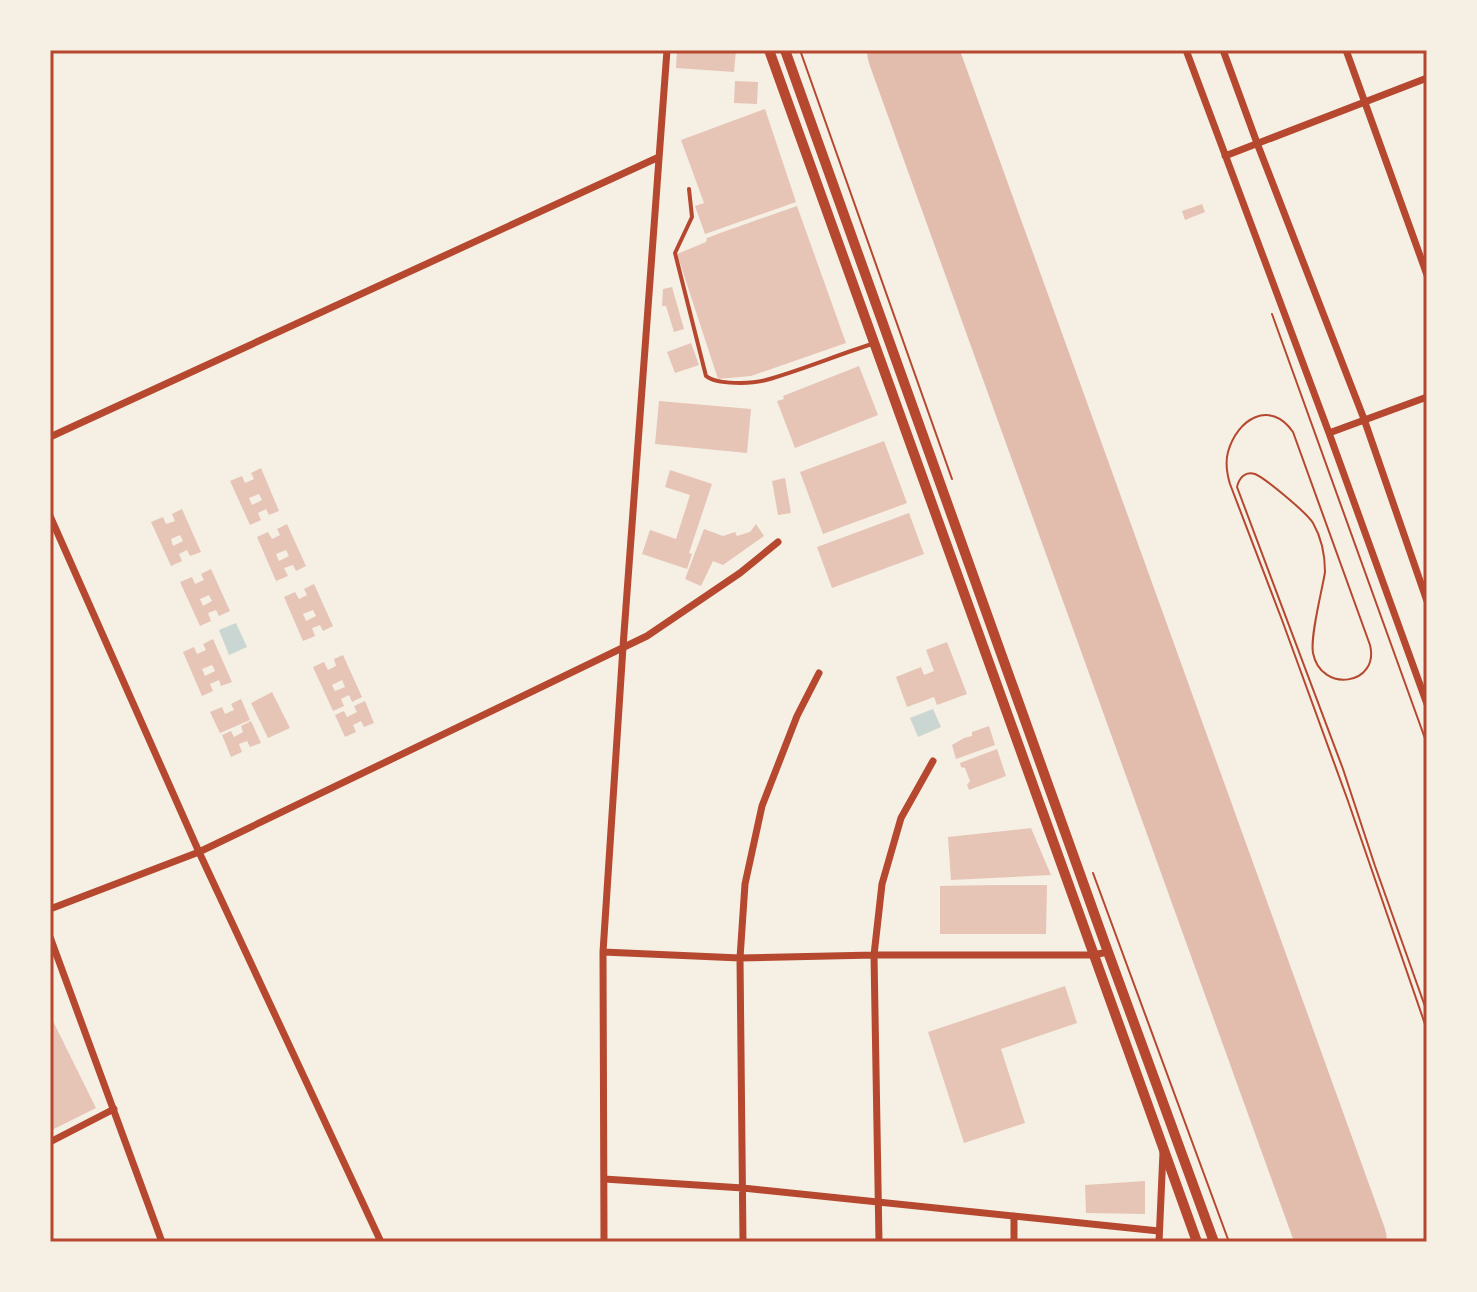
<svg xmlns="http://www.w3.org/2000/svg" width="1477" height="1292" font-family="'Fira Sans Condensed',sans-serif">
<rect width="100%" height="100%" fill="#f6efe4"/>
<!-- water -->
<path fill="#c9d6d2" d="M 236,623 L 247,647 L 229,655 L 219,630 Z
M 933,709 L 941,727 L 918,737 L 910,718 Z"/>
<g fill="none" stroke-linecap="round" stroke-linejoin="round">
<!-- runway -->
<path stroke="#e2bdae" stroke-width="90" d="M 912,50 L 1342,1242"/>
</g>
<!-- building -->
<path fill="#e6c5b7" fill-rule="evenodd" d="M 677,50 L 736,50 L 734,72 L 676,68 Z
M 735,81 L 758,82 L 757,104 L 734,103 Z
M 765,109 L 796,202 L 705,234 L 695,206 L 704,203 L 681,140 Z
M 1202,204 L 1205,212 L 1185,220 L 1182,211 Z
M 797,206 L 846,343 L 751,376 L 718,379 L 677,254 L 706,242 L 707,238 L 723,232 Z
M 672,287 L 684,329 L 674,332 L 666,306 L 662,306 L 663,289 Z
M 691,343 L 699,365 L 675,373 L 667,352 Z
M 859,366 L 878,415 L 795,448 L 777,401 L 784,399 L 783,396 Z
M 659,401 L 751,409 L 747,453 L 655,444 Z
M 884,441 L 907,503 L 823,534 L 800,472 Z
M 261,468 L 279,511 L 269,515 L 266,509 L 258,513 L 261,520 L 250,525 L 230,481 L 242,476 L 245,483 L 254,479 L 251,473 ZM 259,494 L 262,500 L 252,505 L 249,498 Z
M 670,470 L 712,484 L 689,553 L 692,554 L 687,569 L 642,554 L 650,530 L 676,539 L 690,495 L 665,487 Z
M 785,478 L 791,513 L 778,515 L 772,481 Z
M 182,509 L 201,552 L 190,556 L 187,550 L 179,554 L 182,561 L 171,566 L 151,522 L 163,517 L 166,524 L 175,521 L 172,514 ZM 180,535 L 183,541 L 173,546 L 171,539 Z
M 909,513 L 924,554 L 832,588 L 817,547 Z
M 287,524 L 306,566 L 296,571 L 293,565 L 284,568 L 288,576 L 276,581 L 257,537 L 268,532 L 272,539 L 280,535 L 277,529 ZM 286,550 L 289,556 L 279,561 L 276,554 Z
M 756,524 L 764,536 L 723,565 L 713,561 L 701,586 L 685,579 L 704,529 L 723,536 L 735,532 L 737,536 L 750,532 Z
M 211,569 L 230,611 L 219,616 L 216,610 L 208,613 L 211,621 L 200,626 L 180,582 L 192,577 L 195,584 L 204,580 L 201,574 ZM 209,595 L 212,601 L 203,606 L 200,599 Z
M 314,584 L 333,626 L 323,631 L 320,625 L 312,628 L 315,636 L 303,641 L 284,597 L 295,592 L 299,599 L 307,595 L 304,589 ZM 313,610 L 316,616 L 306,621 L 303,614 Z
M 213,639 L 232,682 L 221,686 L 219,680 L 210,684 L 213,691 L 202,696 L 183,652 L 194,647 L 197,654 L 206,650 L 203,644 ZM 212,665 L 215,671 L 205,676 L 202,669 Z
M 947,642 L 967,694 L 937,705 L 934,697 L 907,707 L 896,677 L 921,667 L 924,675 L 934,671 L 926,650 Z
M 343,655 L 362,697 L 352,702 L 349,695 L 341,699 L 344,706 L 333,711 L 313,667 L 324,662 L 328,670 L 336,666 L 334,659 ZM 342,680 L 345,687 L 335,691 L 332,685 Z
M 272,692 L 290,728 L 268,738 L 251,703 Z
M 241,699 L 250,720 L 220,733 L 210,712 L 222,707 L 225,714 L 234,710 L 231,704 Z
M 365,701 L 374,723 L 364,727 L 361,721 L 353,725 L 356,732 L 345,737 L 335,715 L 344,711 L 347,717 L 357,712 L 354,706 Z
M 251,721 L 261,743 L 250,747 L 247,741 L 239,744 L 242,752 L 231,757 L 222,735 L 231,731 L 234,737 L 243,732 L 241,726 Z
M 989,726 L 995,745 L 956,759 L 952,745 L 964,738 L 972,736 L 972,732 Z
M 997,749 L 1006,776 L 969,790 L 967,785 L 970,781 L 965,768 L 961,767 L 960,763 Z
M 1031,828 L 1051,875 L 951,880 L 948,837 Z
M 996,885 L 1047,885 L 1046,934 L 940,934 L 940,886 Z
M 1065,986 L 1077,1023 L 1001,1049 L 1025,1123 L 964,1143 L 928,1032 Z
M 50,1015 L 96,1108 L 50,1131 Z
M 1145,1181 L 1145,1214 L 1086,1213 L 1085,1185 Z"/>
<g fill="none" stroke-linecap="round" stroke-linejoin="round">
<!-- path -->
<path stroke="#b5482f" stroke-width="2" d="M 800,50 L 952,479
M 1272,314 L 1427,744
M 1093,873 L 1229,1242
M 1427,1012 L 1375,866 L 1343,769 L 1237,487 C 1239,478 1245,471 1255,474 C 1265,478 1307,513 1313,523 C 1321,537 1325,555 1325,572 C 1322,591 1310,636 1313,653 C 1321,694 1380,685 1370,645 L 1293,432 C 1270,399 1237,419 1228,452 C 1225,463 1227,474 1230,484 L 1282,620 L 1348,801 L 1427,1030"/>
<!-- service -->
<path stroke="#b5482f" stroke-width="4" d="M 689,189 L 692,217 L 675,253 L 706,376 C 717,385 752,384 766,380 C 802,370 837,355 872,344"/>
<!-- minor -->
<path stroke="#b5482f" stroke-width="7" d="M 1186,50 L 1329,433 L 1427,704
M 1223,50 L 1257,143 L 1364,419 L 1427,601
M 1346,50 L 1427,275
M 1225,156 L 1427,78
M 1329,433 L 1427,397
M 50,437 L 659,157
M 50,516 L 199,852 L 381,1242
M 50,909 L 199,852 L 647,636 L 740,573 L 778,542
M 50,937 L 162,1242
M 603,952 L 740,958 L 874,955 L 1093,955 L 1108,952
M 50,1142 L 114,1109
M 604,1179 L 743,1188 L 1159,1231
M 604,1242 L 603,952 L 623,647 L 667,50
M 743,1242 L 740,958 L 745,884 L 762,806 L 797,716 L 819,673
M 879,1242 L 874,955 L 882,884 L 901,818 L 933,761
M 1014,1242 L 1014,1216
M 1159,1242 L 1163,1152"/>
<!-- secondary -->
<path stroke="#b5482f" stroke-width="10" d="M 769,50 L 1197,1242
M 785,50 L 1104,941 L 1214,1242"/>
</g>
<!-- border -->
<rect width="1477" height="1292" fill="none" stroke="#f6efe4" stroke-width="104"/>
<rect x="52" y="52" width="1373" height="1188" fill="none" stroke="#b5482f" stroke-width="3"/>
</svg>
